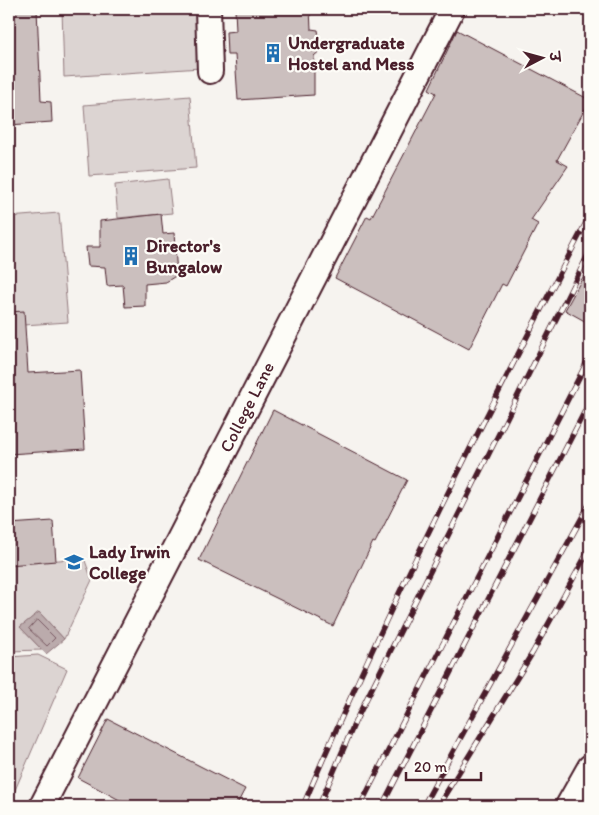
<svg xmlns="http://www.w3.org/2000/svg" width="599" height="815" font-family="Itim,'Playpen Sans Deva',sans-serif">
<rect width="100%" height="100%" fill="#f6f3ef"/>
<filter id="ink" filterUnits="userSpaceOnUse"><feTurbulence type="fractalNoise" baseFrequency=".02" numOctaves="2"/><feDisplacementMap in="SourceGraphic" scale="10" xChannelSelector="R" yChannelSelector="G"/><feConvolveMatrix kernelMatrix="1 2 1 2 8 2 1 2 1" color-interpolation-filters="sRGB"/></filter>
<g filter="url(#ink)">
<!-- green -->
<path fill="#dcd4d2" stroke="#937a7e" d="M 62,9 L 199,9 L 201,68 L 64,77 Z
M 190,96 L 196,168 L 89,176 L 84,105 Z
M 168,179 L 172,213 L 118,218 L 115,185 Z
M 59,213 L 68,322 L 9,326 L 9,217 Z
M 84,558 L 92,580 L 64,639 L 39,612 L 20,627 L 42,650 L 9,651 L 9,564 Z
M 38,655 L 67,669 L 9,804 L 9,657 Z"/>
<!-- water -->
<path fill="#bbabac" stroke="#8e7378" d="M 39,612 L 64,639 L 46,654 L 20,627 Z"/>
<g fill="none" stroke-linecap="round" stroke-linejoin="round">
<!-- shore -->
<path stroke="#77575f" stroke-width="1" d="M 37,620 L 55,638 L 47,646 L 29,629 Z"/>
</g>
<!-- building -->
<path fill="#cbbfbe" stroke="#4a1f2b" d="M 9,9 L 37,9 L 41,101 L 51,102 L 52,122 L 9,125 Z
M 235,9 L 310,9 L 311,29 L 318,30 L 321,50 L 314,56 L 314,95 L 238,100 L 235,55 L 227,55 L 226,32 L 236,31 Z
M 457,30 L 590,100 L 557,160 L 568,166 L 531,220 L 538,224 L 506,286 L 502,284 L 469,349 L 335,278 L 367,216 L 371,218 L 436,93 L 429,89 Z
M 161,214 L 163,234 L 174,233 L 177,275 L 166,282 L 145,284 L 145,306 L 125,307 L 123,285 L 107,286 L 105,267 L 88,266 L 86,247 L 100,247 L 100,221 Z
M 590,264 L 590,324 L 565,310 Z
M 24,311 L 28,373 L 80,370 L 85,449 L 9,454 L 9,312 Z
M 273,410 L 407,480 L 375,543 L 373,542 L 333,626 L 199,560 Z
M 53,521 L 56,561 L 9,565 L 9,524 Z
M 108,719 L 245,789 L 236,806 L 131,806 L 78,778 Z"/>
<g fill="none" stroke-linecap="round" stroke-linejoin="round">
<!-- street casing -->
<g stroke="#4a1f2b" stroke-width="28">
<path id="street" d="M 208,9 L 210,71
M 42,806 L 452,9
M 568,806 L 590,767"/>
</g>
<!-- street -->
<use href="#street" stroke="#fdfcf7" stroke-width="24"/>
<!-- rail casing -->
<g stroke="#4a1f2b" stroke-width="5.5">
<path id="rail" d="M 303,806 C 388,605 489,409 590,215
M 319,806 L 355,722 L 590,251
M 360,806 L 590,356
M 382,806 L 590,401
M 423,806 L 590,503
M 438,806 L 533,652 L 590,548"/>
</g>
<!-- rail -->
<use href="#rail" stroke="#fdfcf7" stroke-width="4" stroke-dasharray="11" stroke-linecap="butt"/>
</g>
</g>
<!-- icons -->
<defs>
<g id="building-bare" transform="scale(1.5)"><path d="M-4-6H4V6H1V3H-1V6H-4ZM-2.5-4.3h1.7v1.8h-1.7ZM.8-4.3h1.7v1.8H.8ZM-2.5-1h1.7V.8h-1.7ZM.8-1h1.7V.8H.8Z" fill="#1f6fb2" stroke="#fdfcf7" stroke-width="2.5" paint-order="stroke"/></g>
<g id="university-bare" transform="scale(1.5)"><path d="M0-5L7-2L0 1L-7-2ZM-4 1L0 2.5L4 1V4Q0 6-4 4Z" fill="#1f6fb2" stroke="#fdfcf7" stroke-width="2.5" paint-order="stroke"/></g>
</defs>
<g fill-rule="evenodd">
<use href="#building-bare" x="273" y="53"/>
<use href="#building-bare" x="131" y="256"/>
<use href="#university-bare" x="74" y="562"/>
</g>
<g text-anchor="middle" dominant-baseline="central" stroke-width="4.5" stroke-linejoin="round" paint-order="stroke">
<!-- poi labels -->
<g font-size="18" font-weight="bold" fill="#4a1f2b" stroke="#fdfcf7" text-anchor="start">
<text x="288" y="43">Undergraduate<tspan x="288" dy="21">Hostel and Mess</tspan></text>
<text x="146" y="246">Director's<tspan x="146" dy="21">Bungalow</tspan></text>
<text x="89" y="552">Lady Irwin<tspan x="89" dy="21">College</tspan></text>
</g>
<!-- street labels -->
<g font-size="18" fill="#4a1f2b" stroke="#fdfcf7">
<text transform="translate(247 407) rotate(-63)">College Lane</text>
</g>
</g>
<!-- margin -->
<rect width="599" height="815" fill="none" stroke="#fdfcf7" stroke-width="30"/>
<rect x="15" y="15" width="569" height="785" fill="none" stroke="#4a1f2b" stroke-width="2" filter="url(#ink)"/>
<!-- north arrow -->
<g transform="translate(542 58) rotate(84)" stroke="#fdfcf7" stroke-width="4" paint-order="stroke">
<path d="M0-4L9 19L0 12L-9 19Z" fill="#4a1f2b"/>
<text y="-8" font-size="14" font-weight="bold" text-anchor="middle" fill="#4a1f2b">उ</text>
</g>
<!-- scale -->
<path d="M406 772v8h75v-8" fill="none" stroke="#4a1f2b" stroke-width="2.5"/>
<text x="414" y="772" font-size="15" fill="#4a1f2b" stroke="#fdfcf7" stroke-width="4" paint-order="stroke">20 m</text>
</svg>
